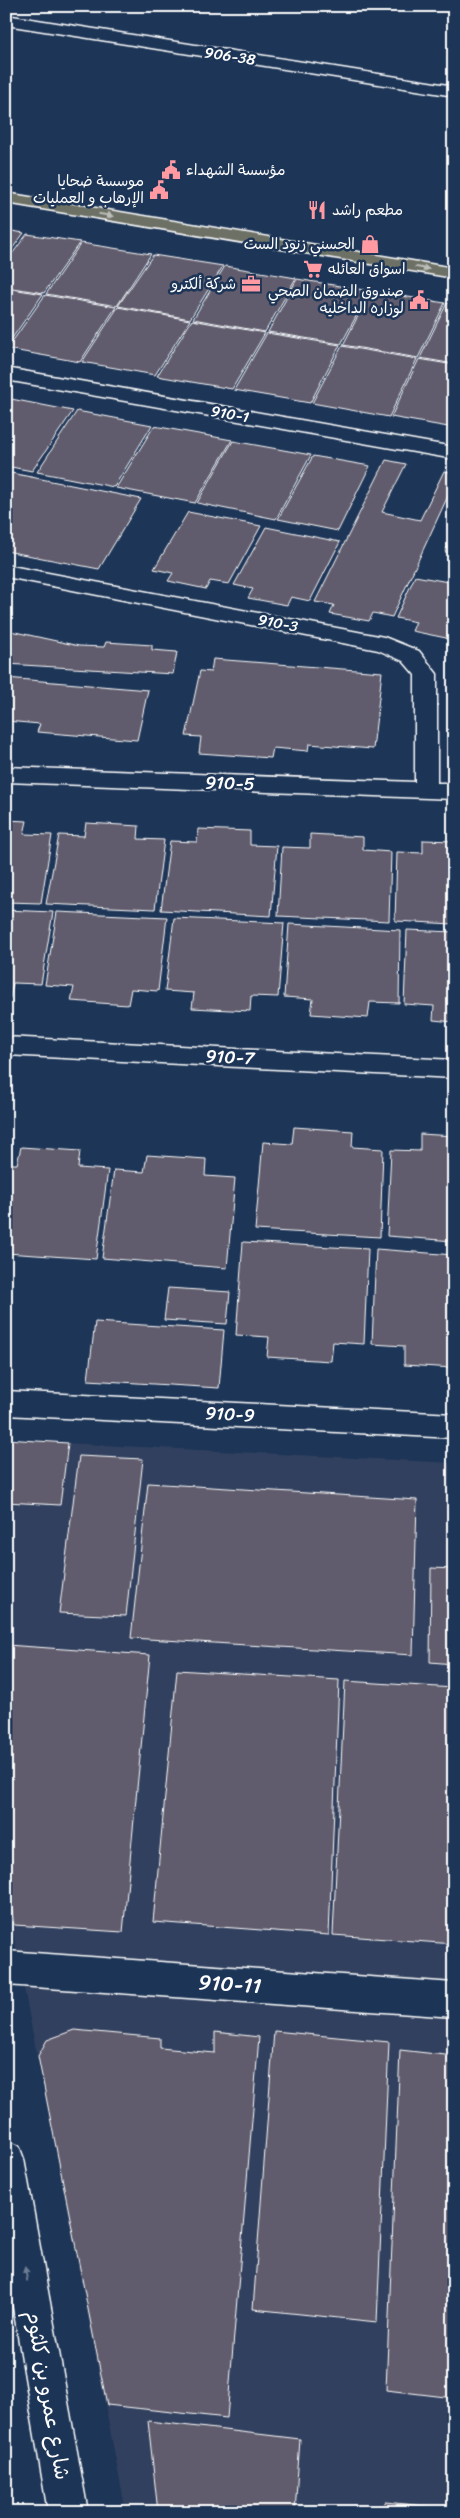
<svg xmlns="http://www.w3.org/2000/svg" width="460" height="2518" font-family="Sriracha,'Playpen Sans Arabic',sans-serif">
<rect width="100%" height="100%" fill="#1d3557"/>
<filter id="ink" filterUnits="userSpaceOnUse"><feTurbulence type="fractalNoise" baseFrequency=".02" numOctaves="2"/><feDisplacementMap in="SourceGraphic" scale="10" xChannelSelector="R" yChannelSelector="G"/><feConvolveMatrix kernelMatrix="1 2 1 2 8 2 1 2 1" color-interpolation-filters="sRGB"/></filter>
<g filter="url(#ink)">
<!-- built -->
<path fill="#31415e" d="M 6,1440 L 454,1463 L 454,2512 L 126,2512 L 6,1896 Z"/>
<!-- building -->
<path fill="#605c6d" stroke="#fff" d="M 6,230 L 24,233 L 6,257 Z
M 27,234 L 80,242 L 44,293 L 6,287 L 6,262 Z
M 81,243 L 151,254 L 117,306 L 46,294 Z
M 153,255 L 223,266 L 190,319 L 118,306 Z
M 225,266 L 296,278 L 265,332 L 193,319 Z
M 297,279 L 370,291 L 341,344 L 268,332 Z
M 6,288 L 43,294 L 6,347 Z
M 371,291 L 445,303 L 418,358 L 343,345 Z
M 45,295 L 116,307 L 80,362 L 7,349 Z
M 447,303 L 454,305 L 454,364 L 420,358 Z
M 118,307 L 190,320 L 155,375 L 82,362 Z
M 192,320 L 265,333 L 232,389 L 157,376 Z
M 267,333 L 340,345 L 310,403 L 234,390 Z
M 342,346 L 417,359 L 389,417 L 312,403 Z
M 419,359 L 454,365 L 454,428 L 391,417 Z
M 6,398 L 73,411 L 32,471 L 6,466 Z
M 77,411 L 152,425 L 114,487 L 37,472 Z
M 154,426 L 232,440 L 195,503 L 116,488 Z
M 233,441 L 311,455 L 276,519 L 197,503 Z
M 313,456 L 370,466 L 338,531 L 278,519 Z
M 386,460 L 406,464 L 382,512 L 420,520 L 444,471 L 454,473 L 454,483 L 392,617 L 373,613 L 369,621 L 330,614 L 334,605 L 315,602 Z
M 6,472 L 141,499 L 99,569 L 6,551 Z
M 188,512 L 261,526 L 229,584 L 210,581 L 206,589 L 168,581 L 173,573 L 154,569 Z
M 266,527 L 340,542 L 310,601 L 291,597 L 287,605 L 248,598 L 253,589 L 234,585 Z
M 454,533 L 454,553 L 445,552 Z
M 415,576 L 454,583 L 454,632 L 451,639 L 412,631 L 416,622 L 396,618 Z
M 6,630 L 79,646 L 104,647 L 106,642 L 152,645 L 152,650 L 177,652 L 173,674 L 6,664 Z
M 213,659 L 382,672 L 373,749 L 309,744 L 308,751 L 273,748 L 271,758 L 199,753 L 201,737 L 186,736 L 200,671 L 211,672 Z
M 6,678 L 148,690 L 137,740 L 37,732 L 40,724 L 6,721 Z
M 6,820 L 27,821 L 24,834 L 52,835 L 41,903 L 6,902 Z
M 86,823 L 139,826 L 138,839 L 164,840 L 155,909 L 46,904 L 59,835 L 84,836 Z
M 198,829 L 250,831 L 250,845 L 277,846 L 271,916 L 161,910 L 170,841 L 197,842 Z
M 310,834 L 363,837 L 363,850 L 391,852 L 389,921 L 278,916 L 282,847 L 310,848 Z
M 423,840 L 454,841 L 454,924 L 395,921 L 397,852 L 423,853 Z
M 6,910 L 53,912 L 41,984 L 13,983 L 10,998 L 6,998 Z
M 57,912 L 167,917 L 158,991 L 131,989 L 128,1005 L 71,1001 L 74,987 L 45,985 Z
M 174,918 L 284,923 L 278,997 L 251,996 L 250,1011 L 192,1008 L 194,993 L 165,991 Z
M 289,924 L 400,930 L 399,1003 L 370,1002 L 368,1018 L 311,1014 L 313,999 L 284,997 Z
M 407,930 L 454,932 L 454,1022 L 433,1020 L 434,1006 L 404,1004 Z
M 294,1127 L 353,1131 L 352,1147 L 383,1149 L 380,1237 L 255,1230 L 263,1142 L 292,1144 Z
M 420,1134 L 454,1136 L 454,1241 L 387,1236 L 391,1150 L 420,1151 Z
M 21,1147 L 80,1151 L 78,1168 L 108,1170 L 96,1259 L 6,1253 L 6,1164 L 17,1164 Z
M 147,1155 L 206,1159 L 205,1176 L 235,1178 L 227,1268 L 102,1258 L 114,1170 L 144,1172 Z
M 243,1242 L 368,1249 L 364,1344 L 333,1342 L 331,1361 L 267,1357 L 269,1337 L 236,1335 Z
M 376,1249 L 454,1255 L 454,1368 L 404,1365 L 404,1346 L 372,1344 Z
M 168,1288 L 230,1292 L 227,1324 L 164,1320 Z
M 95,1322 L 224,1330 L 219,1388 L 88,1380 Z
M 6,1439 L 68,1443 L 60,1505 L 6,1502 Z
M 79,1456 L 143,1459 L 126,1616 L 59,1613 Z
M 148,1483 L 417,1500 L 413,1655 L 131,1638 Z
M 431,1568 L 454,1569 L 454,1664 L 430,1662 Z
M 6,1645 L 150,1655 L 123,1932 L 14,1925 L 6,1876 Z
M 177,1670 L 339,1680 L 329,1935 L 153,1922 Z
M 345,1681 L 454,1688 L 454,1944 L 333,1935 Z
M 74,2030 L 160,2038 L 160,2048 L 215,2053 L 215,2032 L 259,2037 L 227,2418 L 107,2405 L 38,2056 L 47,2040 Z
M 274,2031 L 389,2042 L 377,2322 L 253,2309 Z
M 400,2050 L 454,2056 L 454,2398 L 386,2390 Z
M 148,2421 L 300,2439 L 295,2512 L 158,2512 Z
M 385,2502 L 454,2509 L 454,2512 L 385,2512 Z"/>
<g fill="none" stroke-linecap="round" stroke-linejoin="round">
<!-- minor casing -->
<g stroke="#fff" stroke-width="3">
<path id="minor" d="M 6,15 L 454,86 L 454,96 L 6,25 Z
M 6,368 L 454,447 L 454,459 L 6,380 Z
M 6,565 L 384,637 L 419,651 L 437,674 L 437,783 L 454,783 L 454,799 L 6,782 L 6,767 L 415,782 L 415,675 L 403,661 L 378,650 L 6,577 Z
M 6,1037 L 454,1060 L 454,1078 L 6,1055 Z
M 6,1391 L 454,1414 L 454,1438 L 6,1415 Z
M 6,1951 L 454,1983 L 454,2017 L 6,1985 Z"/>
</g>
<!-- tertiary casing -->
<g stroke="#fff" stroke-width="3">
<path id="tertiary" d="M 6,2141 L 19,2146 L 24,2159 L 88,2512 L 48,2512 L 6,2266 Z"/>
</g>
<!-- primary casing -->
<g stroke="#fff" stroke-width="3">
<path id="primary" d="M 6,193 L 454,268 L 454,278 L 6,203 Z"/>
</g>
<!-- minor -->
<use href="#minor" fill="#1d3557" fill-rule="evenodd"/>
<!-- tertiary -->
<use href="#tertiary" fill="#1d3557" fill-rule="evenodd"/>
<!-- primary -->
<use href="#primary" fill="#6c7065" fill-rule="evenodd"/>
</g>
<!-- one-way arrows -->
<defs><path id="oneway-solid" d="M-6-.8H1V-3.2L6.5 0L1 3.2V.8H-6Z" transform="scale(1.25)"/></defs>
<g fill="#bdbfba">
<use href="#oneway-solid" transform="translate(106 215) rotate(10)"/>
<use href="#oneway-solid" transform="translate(422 268) rotate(10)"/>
</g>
<use fill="#6c7c92" href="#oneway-solid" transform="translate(26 2274) rotate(-100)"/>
</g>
<!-- icons -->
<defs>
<g id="civic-bare" transform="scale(1.5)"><path d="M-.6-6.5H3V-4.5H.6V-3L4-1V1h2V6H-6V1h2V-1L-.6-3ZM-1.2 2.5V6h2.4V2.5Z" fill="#ff9aa2" stroke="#1d3557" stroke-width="2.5" paint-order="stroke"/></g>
<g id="restaurant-bare" transform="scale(1.5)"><path d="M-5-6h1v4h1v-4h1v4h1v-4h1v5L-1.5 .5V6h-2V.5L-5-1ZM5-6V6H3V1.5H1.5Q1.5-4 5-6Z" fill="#ff9aa2" stroke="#1d3557" stroke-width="2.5" paint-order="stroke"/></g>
<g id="shop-bare" transform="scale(1.5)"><path d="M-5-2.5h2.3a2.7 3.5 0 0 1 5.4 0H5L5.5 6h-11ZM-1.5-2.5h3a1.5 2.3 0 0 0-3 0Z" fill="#ff9aa2" stroke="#1d3557" stroke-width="2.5" paint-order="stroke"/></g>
<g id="supermarket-bare" transform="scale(1.5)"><path d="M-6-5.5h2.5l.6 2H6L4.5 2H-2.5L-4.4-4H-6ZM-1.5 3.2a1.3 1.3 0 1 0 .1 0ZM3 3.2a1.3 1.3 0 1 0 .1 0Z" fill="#ff9aa2" stroke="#1d3557" stroke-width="2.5" paint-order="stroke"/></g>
<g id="office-bare" transform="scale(1.5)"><path d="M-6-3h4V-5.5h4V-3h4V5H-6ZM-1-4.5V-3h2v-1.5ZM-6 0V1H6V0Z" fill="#ff9aa2" stroke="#1d3557" stroke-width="2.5" paint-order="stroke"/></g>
</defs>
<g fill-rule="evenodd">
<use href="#civic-bare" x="171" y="170"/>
<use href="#civic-bare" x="159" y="190"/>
<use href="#restaurant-bare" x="317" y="210"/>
<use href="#shop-bare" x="370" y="244"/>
<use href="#supermarket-bare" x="313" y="269"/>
<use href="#office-bare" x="251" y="284"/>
<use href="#civic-bare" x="419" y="300"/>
</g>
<g text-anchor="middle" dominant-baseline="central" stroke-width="5" stroke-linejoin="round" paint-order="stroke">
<!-- far-street labels -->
<g font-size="15" fill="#fff" stroke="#1d3557">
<text transform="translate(230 56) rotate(9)">906-38</text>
<text transform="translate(230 414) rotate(10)">910-1</text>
<text transform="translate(278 623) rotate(11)">910-3</text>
</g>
<!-- far-poi labels -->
<g font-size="15" fill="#fff" stroke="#1d3557" text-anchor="end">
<text x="186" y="170" text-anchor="start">مؤسسة الشهداء</text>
<text x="144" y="181">موسسة ضحايا<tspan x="144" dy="17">الإرهاب و العمليات</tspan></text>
<text x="332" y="210" text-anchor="start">مطعم راشد</text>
<text x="355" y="244">الحسني زنود الست</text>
<text x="328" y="269" text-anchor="start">اسواق العائله</text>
<text x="236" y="284">شركة ألكترو</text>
<text x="404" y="291">صندوق الضمان الصحي<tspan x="404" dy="17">لوزاره الداخليه</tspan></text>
</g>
<!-- street labels -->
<g font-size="18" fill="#fff" stroke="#1d3557">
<text transform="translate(230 783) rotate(2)">910-5</text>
<text transform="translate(230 1057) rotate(3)">910-7</text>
<text transform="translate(230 1414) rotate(3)">910-9</text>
</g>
<!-- near-street labels -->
<g font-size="21" fill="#fff" stroke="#1d3557">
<text transform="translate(230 1984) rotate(4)">910-11</text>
<text transform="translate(48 2395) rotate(80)">شارع عمرو بن كلثوم</text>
</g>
</g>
<!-- margin -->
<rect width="460" height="2518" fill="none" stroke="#1d3557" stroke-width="25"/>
<rect x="12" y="12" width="435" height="2493" fill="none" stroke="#fff" stroke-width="2" filter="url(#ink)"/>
</svg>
